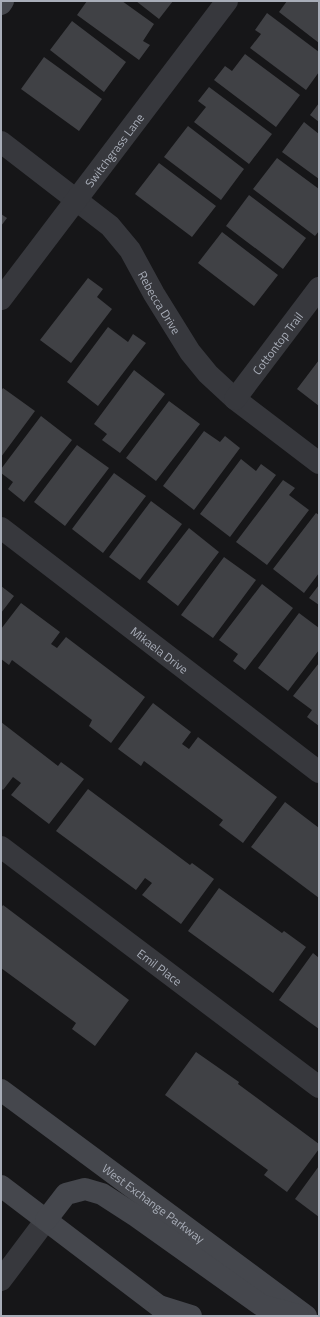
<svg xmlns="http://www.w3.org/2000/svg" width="320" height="1317" font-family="'Titillium Web',sans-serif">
<rect width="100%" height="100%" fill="#161618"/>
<!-- building -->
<path fill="#404145" d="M 87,1 L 122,1 L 154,24 L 143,41 L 150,45 L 139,60 L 77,15 Z
M 136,1 L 173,1 L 159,19 Z
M 287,1 L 319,1 L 319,43 L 279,12 Z
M 267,13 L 319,52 L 319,72 L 306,90 L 250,48 L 261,34 L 255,30 Z
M 72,21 L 126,62 L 104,92 L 50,50 Z
M 245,54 L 300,95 L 276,127 L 214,80 L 225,66 L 232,71 Z
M 44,57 L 102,99 L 79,131 L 21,89 Z
M 209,87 L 272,134 L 249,164 L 194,122 L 206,107 L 198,101 Z
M 319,103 L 319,122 L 310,115 Z
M 304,122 L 319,134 L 319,179 L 282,152 Z
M 188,126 L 244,169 L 221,200 L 164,157 Z
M 277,158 L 319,189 L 319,231 L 315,236 L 253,189 Z
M 159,163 L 216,206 L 192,237 L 135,194 Z
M 249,195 L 306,238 L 283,269 L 226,226 Z
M 1,214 L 7,218 L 1,226 Z
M 222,232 L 278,275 L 254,306 L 198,263 Z
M 88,278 L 103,289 L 97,297 L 112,309 L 71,363 L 40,340 Z
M 108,327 L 128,342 L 133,334 L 146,343 L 98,406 L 67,382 Z
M 319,360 L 319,406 L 297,389 Z
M 134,370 L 165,394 L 120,453 L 102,440 L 107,434 L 94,424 Z
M 3,388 L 35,411 L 1,457 L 1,391 Z
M 169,401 L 200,424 L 156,481 L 126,458 Z
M 41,416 L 72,440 L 24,502 L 8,489 L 13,482 L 1,473 L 1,469 Z
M 204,431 L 220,442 L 225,436 L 240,448 L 194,510 L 163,486 Z
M 77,445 L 109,468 L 65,526 L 34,502 Z
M 241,459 L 256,471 L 261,464 L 276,475 L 230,537 L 200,514 Z
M 114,473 L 146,496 L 103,553 L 72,529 Z
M 283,480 L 295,488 L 289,495 L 309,510 L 267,565 L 236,542 Z
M 151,501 L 182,524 L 140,580 L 109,557 Z
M 316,513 L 319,515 L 319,573 L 304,593 L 273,569 Z
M 189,528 L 219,552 L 178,606 L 147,582 Z
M 224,557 L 256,580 L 213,638 L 181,615 Z
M 262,584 L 293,608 L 245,670 L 233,661 L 238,654 L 219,640 Z
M 319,585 L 319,605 L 309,598 Z
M 1,586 L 14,596 L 1,613 Z
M 21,603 L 60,632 L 51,644 L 57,648 L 66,637 L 145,697 L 111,743 L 89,726 L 92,720 L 12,660 L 9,665 L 1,659 L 1,629 Z
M 299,613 L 319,628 L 319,650 L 288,691 L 258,668 Z
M 319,663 L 319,726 L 307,717 L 312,710 L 293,696 Z
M 153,703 L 191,732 L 182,744 L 189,749 L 198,737 L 277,797 L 243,843 L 219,825 L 223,820 L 144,761 L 141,766 L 118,749 Z
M 1,722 L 58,766 L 61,762 L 84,779 L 49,824 L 11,795 L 21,783 L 13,777 L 3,790 L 1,788 Z
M 88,789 L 190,865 L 192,863 L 214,879 L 181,924 L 142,895 L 152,883 L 145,878 L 136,890 L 56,831 Z
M 285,802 L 319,828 L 319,898 L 251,847 Z
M 219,888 L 282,933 L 284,931 L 306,947 L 273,993 L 188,931 Z
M 3,905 L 129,1000 L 95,1046 L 72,1029 L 76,1023 L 1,968 L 1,908 Z
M 313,953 L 319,958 L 319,1029 L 279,1000 Z
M 196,1052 L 239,1082 L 238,1084 L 319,1144 L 319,1149 L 287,1192 L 264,1175 L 268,1170 L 165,1095 Z
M 319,1166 L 319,1217 L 295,1199 Z"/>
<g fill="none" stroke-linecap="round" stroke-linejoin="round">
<!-- minor -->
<g stroke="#37383d" stroke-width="22">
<path id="s1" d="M 1,142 L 110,226 L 130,250 L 154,294 L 190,352 L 208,374 L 235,399 L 319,463"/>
<path id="s2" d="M 1,299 L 227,1"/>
<path id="s3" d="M 235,399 L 319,288"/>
<path id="s4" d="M 1,528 L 319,772"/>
<path id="s5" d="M 1,847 L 319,1087"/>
<path d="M 1,1280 L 46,1220"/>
</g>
<!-- secondary -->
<g stroke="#45474d" stroke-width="22">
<path d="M 1,4 L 3,1"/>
<path id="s6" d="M 1,1090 L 306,1316"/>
<path d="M 1,1186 L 172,1316"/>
<path d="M 46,1220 L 66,1194 L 85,1189 L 102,1194 L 136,1216 L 261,1305 L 298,1315"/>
<path d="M 159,1306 L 191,1316"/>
</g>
</g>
<g text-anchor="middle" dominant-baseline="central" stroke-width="4" stroke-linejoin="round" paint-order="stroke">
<!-- street labels -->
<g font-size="12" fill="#a8adb8" stroke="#111113">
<text stroke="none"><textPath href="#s2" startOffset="187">Switchgrass Lane</textPath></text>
<text stroke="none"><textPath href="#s1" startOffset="229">Rebecca Drive</textPath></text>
<text stroke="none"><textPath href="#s3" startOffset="70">Cottontop Trail</textPath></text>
<text stroke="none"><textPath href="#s4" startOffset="200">Mikaela Drive</textPath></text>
<text stroke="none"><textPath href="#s5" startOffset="199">Emil Place</textPath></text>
<text stroke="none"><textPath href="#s6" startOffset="190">West Exchange Parkway</textPath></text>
</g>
</g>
<!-- border -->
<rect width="320" height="1317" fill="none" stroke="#a8adb8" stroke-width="4"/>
</svg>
